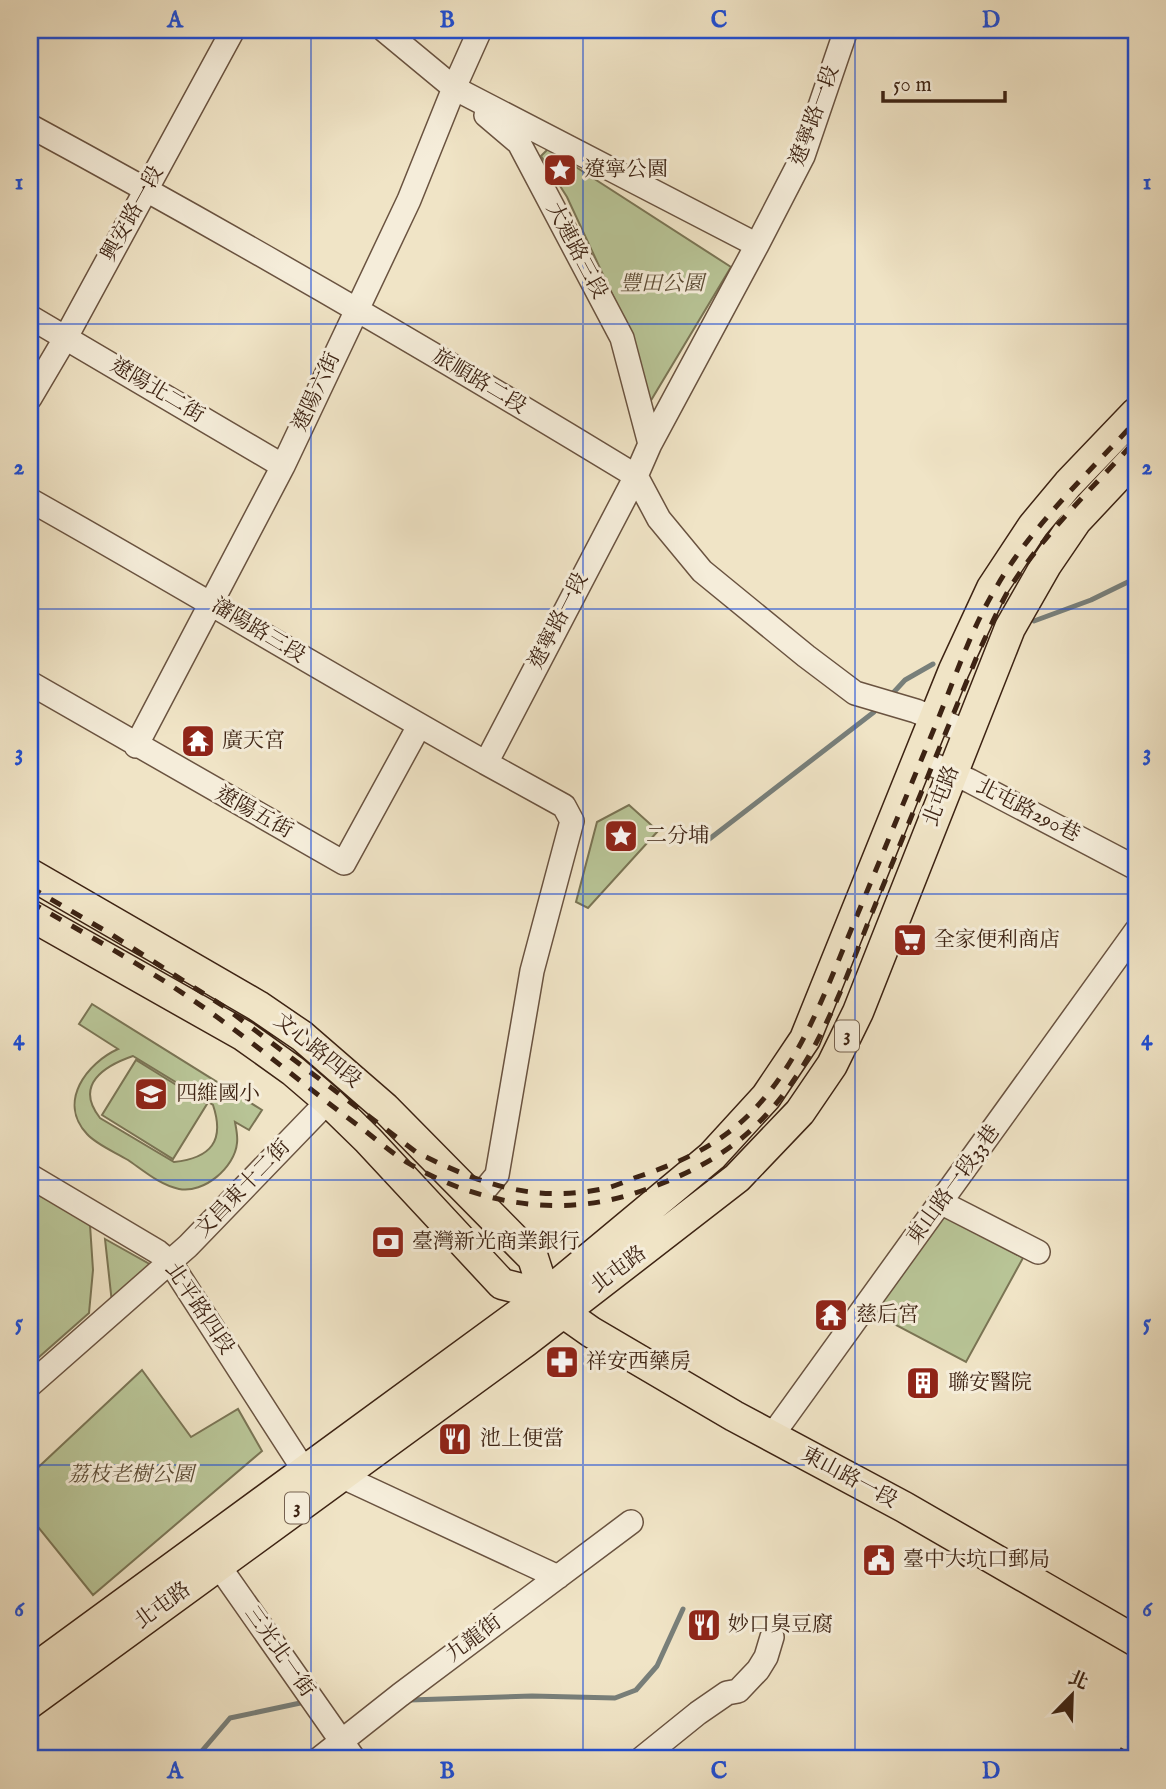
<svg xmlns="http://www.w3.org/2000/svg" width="1166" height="1789" font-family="'IM FELL English','Noto Serif TC',serif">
<rect width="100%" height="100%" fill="#f0e4c6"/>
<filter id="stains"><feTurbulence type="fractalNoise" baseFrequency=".00286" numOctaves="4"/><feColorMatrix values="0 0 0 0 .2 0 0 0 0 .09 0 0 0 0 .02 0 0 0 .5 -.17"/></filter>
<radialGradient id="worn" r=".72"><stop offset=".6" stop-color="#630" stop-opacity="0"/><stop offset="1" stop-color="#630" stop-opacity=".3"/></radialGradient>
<!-- green -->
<path fill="#b8c496" stroke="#7a7454" stroke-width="2" fill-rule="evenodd" d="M 548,149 L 731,267 L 647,407 L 632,337 L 567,197 L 541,156 Z
M 629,805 L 658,831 L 588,908 L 576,902 L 597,822 Z
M 92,1004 L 262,1110 L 249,1130 L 235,1122 C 236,1128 238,1136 237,1143 C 235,1167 204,1194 179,1189 C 160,1185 144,1171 128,1160 C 115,1152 97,1145 87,1134 C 57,1102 87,1063 118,1049 L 79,1024 ZM 133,1056 L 213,1105 C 225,1141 211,1158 174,1162 L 100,1118 C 74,1085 104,1066 133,1056 Z
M 136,1060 L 207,1104 L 173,1159 L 102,1115 Z
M 30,1191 L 80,1215 L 90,1225 L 93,1270 L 89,1313 L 30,1365 Z
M 941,1211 L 1023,1258 L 966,1362 L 873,1313 Z
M 105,1239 L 153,1266 L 112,1303 Z
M 142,1370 L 191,1437 L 238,1409 L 262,1451 L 93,1595 L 30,1517 L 30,1475 Z"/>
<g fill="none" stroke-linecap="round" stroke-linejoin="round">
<!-- stream -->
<path stroke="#787f7a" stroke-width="5" d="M 1034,621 L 1091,600 L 1136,578
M 893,693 L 905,680 L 933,664
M 708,840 L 874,712
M 410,1700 L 532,1696 L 615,1698 L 636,1690 L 657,1666 L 683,1609
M 195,1759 L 230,1718 L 305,1702"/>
<!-- minor casing -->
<g stroke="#6a5340" stroke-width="26">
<path id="minor" d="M 384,30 L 454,88 L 757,245
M 486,115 L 519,143 L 622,338 L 650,444
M 30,126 C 235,237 437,355 636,476 L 659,519 L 702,571 L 806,656 L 855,693 L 916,711 L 967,732
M 30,317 L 283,466
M 30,398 L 66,337 L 233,30
M 30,500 C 183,586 333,677 486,763
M 30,683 L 344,863 L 419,726
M 136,746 L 283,466 L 409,200 L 454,88 L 480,30
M 918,758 L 970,781 L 1136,868
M 30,1176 L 158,1252 L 170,1262 L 313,1484
M 477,1199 L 497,1175 L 532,971 L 572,821 L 564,806 L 486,763 L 636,476 L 650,444 L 757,245 L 803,156 L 846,30
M 942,1203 L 1038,1252
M 30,1385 L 188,1246 L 328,1101
M 771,1437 L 1136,931
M 341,1476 L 558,1577
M 209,1552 L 354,1759
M 319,1759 L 400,1695 L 631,1522
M 641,1759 L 698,1713 L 727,1693 L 738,1691 L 758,1670 L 766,1657 L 772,1637"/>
</g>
<!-- major casing -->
<g stroke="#3d2313" stroke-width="33">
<path id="major" d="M 30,874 L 258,1006 L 302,1036 L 385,1108 L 533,1258 L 545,1295
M 30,915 L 244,1036 L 293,1071 L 328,1101 L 368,1140 L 502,1284 L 545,1295 L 564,1313 L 591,1332 L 734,1416 L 904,1507 L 1136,1641
M 30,1672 L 545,1295 L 712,1156 L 766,1097 L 805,1039 L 954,670 L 992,588 L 1033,526 L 1068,484 L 1136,413
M 30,1703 L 525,1342 L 737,1178 L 800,1112 L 832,1065 L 858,1012 L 1010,628 L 1046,565 L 1076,521 L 1136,457"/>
</g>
<!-- minor -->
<use href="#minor" stroke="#f5edda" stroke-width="23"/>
<!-- major -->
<use href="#major" stroke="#f0e4c6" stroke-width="30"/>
<!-- rail -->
<path stroke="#3d2313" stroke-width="5" stroke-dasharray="12 12" stroke-linecap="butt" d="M 30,887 L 109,933 L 223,1006 L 416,1152 C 480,1184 534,1204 607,1188 C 618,1185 629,1180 640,1176 C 673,1165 705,1151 733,1129 C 794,1080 822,1000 851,930 C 880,860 909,790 938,719 C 956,675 972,627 997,586 C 1031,527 1090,471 1136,421
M 30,902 C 93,938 158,974 217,1017 C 267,1053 314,1093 364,1130 C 378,1141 392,1153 408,1163 C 475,1203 557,1218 632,1194 C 682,1178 730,1155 766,1115 C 821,1056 846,976 876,903 C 911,818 945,734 980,649 C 989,630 998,609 1008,591 C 1042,535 1093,488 1136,440
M 1117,1759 L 1136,1726"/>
</g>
<!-- grid -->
<path fill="none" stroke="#1d4ed8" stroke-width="2" stroke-opacity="0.55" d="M 311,30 L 311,1759M 583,30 L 583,1759M 855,30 L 855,1759M 30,324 L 1136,324M 30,609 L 1136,609M 30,894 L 1136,894M 30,1180 L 1136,1180M 30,1465 L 1136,1465"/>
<!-- icons -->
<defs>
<g id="sight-square" transform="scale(1.75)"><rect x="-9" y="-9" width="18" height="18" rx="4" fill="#8f2418" stroke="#f5edda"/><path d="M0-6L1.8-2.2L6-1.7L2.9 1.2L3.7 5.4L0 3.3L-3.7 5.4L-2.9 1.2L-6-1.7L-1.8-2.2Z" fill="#fff"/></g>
<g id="temple-square" transform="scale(1.75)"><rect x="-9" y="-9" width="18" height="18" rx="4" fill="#8f2418" stroke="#f5edda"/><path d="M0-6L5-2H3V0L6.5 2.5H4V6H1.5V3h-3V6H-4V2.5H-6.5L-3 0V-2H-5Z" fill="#fff"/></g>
<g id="supermarket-square" transform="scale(1.75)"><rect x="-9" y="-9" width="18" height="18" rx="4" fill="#8f2418" stroke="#f5edda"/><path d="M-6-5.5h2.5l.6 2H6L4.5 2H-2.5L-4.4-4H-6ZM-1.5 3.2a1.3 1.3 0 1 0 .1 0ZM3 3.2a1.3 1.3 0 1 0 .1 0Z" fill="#fff"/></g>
<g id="school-square" transform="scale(1.75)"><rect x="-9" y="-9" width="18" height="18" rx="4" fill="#8f2418" stroke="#f5edda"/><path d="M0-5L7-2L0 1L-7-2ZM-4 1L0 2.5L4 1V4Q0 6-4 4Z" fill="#fff"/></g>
<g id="bank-square" transform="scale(1.75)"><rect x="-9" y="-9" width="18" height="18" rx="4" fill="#8f2418" stroke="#f5edda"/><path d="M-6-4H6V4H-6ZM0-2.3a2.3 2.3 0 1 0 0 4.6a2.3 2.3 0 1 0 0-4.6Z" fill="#fff"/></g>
<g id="pharmacy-square" transform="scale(1.75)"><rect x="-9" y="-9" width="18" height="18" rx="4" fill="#8f2418" stroke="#f5edda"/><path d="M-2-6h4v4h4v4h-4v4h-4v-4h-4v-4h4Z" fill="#fff"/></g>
<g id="building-square" transform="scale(1.75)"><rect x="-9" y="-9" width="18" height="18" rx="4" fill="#8f2418" stroke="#f5edda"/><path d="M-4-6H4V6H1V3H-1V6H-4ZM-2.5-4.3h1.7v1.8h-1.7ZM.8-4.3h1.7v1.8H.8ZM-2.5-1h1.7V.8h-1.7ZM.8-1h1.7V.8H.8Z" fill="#fff"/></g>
<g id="restaurant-square" transform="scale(1.75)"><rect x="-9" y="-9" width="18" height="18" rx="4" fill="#8f2418" stroke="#f5edda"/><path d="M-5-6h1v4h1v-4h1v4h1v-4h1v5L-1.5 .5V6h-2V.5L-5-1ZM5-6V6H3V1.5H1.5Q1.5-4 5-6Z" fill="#fff"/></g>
<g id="civic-square" transform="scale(1.75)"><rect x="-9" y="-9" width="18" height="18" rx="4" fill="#8f2418" stroke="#f5edda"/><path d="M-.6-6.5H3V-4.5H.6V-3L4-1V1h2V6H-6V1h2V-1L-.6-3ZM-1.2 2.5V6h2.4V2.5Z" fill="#fff"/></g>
</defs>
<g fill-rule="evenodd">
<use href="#sight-square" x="560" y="170"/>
<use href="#temple-square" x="198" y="741"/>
<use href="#sight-square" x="621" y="836"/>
<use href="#supermarket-square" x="910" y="940"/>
<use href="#school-square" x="151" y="1094"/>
<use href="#bank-square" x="388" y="1242"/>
<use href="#temple-square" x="831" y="1315"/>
<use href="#pharmacy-square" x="562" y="1362"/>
<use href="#building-square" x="923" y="1383"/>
<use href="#restaurant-square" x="455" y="1439"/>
<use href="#civic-square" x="879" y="1560"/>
<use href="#restaurant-square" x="704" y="1625"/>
</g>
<g text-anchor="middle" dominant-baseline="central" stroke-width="6" stroke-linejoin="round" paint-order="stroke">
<!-- shield labels -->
<g fill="#f5edda" stroke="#74604f" stroke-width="2">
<rect x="835" y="1020.5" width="24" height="31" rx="5"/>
<rect x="285" y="1492.5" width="24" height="31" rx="5"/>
</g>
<g font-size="19" font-weight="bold" fill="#3d2313">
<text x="847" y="1036">3</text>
<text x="297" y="1508">3</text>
</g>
<!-- street labels -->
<g font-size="21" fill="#3d2313" stroke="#f5edda">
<text transform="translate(815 116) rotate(-70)">遼寧路一段</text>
<text transform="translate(133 214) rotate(-61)">興安路一段</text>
<text transform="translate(576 251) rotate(62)">大連路三段</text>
<text transform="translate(479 382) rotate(31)">旅順路二段</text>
<text transform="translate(157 391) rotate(31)">遼陽北二街</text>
<text transform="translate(317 392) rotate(-65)">遼陽六街</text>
<text transform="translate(559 621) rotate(-63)">遼寧路一段</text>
<text transform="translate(258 631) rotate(31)">瀋陽路三段</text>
<text transform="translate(942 796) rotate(-69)">北屯路</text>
<text transform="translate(1028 811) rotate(27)">北屯路290巷</text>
<text transform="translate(254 813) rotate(29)">遼陽五街</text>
<text transform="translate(317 1051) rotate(39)">文心路四段</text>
<text transform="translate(954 1185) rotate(-54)">東山路一段33巷</text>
<text transform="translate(243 1189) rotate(-46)">文昌東十二街</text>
<text transform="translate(619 1270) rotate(-37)">北屯路</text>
<text transform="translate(199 1309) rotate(56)">北平路四段</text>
<text transform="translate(849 1478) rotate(28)">東山路一段</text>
<text transform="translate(163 1606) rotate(-36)">北屯路</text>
<text transform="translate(474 1639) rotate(-37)">九龍街</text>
<text transform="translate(279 1652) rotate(55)">三光北一街</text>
</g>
<!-- poi labels -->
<g font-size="21" fill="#3d2313" stroke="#f5edda" text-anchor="start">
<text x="584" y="170">遼寧公園</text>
<text x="222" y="741">廣天宮</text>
<text x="646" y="836">二分埔</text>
<text x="934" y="940">全家便利商店</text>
<text x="176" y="1094">四維國小</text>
<text x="412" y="1242">臺灣新光商業銀行</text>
<text x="856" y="1315">慈后宮</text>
<text x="586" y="1362">祥安西藥房</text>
<text x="948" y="1383">聯安醫院</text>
<text x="480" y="1439">池上便當</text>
<text x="903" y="1560">臺中大坑口郵局</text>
<text x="728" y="1625">妙口臭豆腐</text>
</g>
<!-- park labels -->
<g font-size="21" font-style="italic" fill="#5c4b34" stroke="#f5edda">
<text x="662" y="284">豐田公園</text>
<text x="131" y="1475">荔枝老樹公園</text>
</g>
</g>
<!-- margin -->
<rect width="1166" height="1789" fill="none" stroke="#f0e4c6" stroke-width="77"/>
<!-- north arrow -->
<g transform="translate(1072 1695) rotate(23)" stroke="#f5edda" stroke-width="5" paint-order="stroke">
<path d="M0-5L12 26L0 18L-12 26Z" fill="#3d2313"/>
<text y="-10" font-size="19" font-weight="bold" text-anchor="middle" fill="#3d2313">北</text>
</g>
<!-- scale -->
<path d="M883 91v10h122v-10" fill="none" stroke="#3d2313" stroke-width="3.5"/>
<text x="893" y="91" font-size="21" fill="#3d2313" stroke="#f5edda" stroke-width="5" paint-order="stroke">50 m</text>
<rect x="38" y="38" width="1090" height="1712" fill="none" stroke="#1d4ed8" stroke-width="2.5"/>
<g font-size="23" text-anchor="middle" font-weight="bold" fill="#1d4ed8">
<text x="175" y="27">A</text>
<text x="447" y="27">B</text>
<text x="719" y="27">C</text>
<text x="991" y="27">D</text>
<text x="19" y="189">1</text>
<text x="1147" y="189">1</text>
<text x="19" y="474">2</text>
<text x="1147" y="474">2</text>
<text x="19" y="760">3</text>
<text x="1147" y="760">3</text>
<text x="19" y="1045">4</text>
<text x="1147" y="1045">4</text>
<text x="19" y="1330">5</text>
<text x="1147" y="1330">5</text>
<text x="19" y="1616">6</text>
<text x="1147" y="1616">6</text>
<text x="175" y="1778">A</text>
<text x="447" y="1778">B</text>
<text x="719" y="1778">C</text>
<text x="991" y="1778">D</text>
</g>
<rect width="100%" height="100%" filter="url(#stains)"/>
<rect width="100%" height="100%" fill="url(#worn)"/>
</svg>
